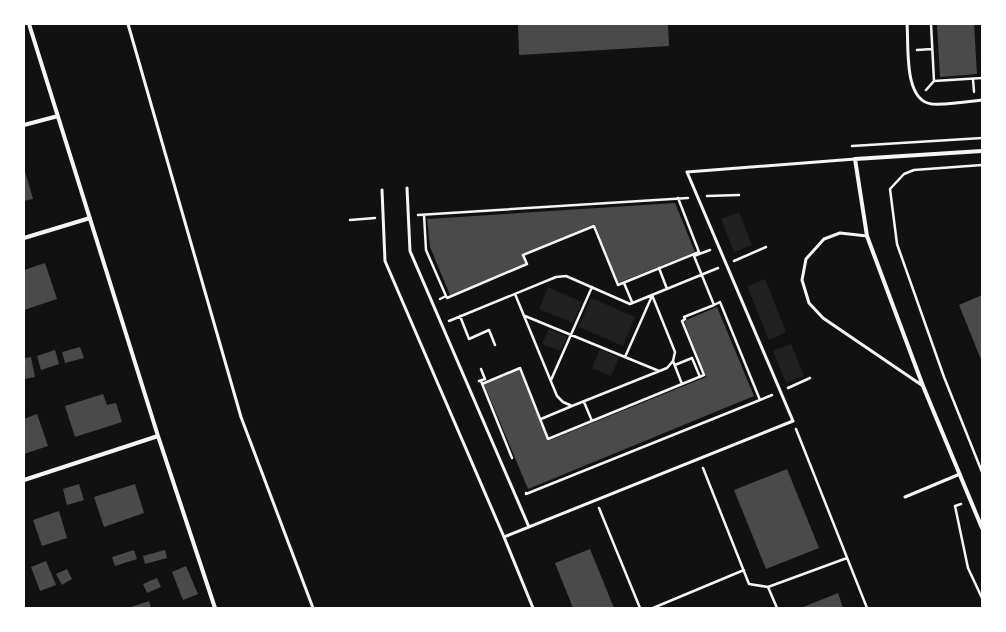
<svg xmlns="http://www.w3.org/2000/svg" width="1006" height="632" font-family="Ubuntu,sans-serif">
<rect width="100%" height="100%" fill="#111"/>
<!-- green -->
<path fill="#202020" d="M 739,212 L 752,245 L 734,252 L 721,219 Z
M 765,279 L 786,332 L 769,340 L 747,286 Z
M 548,287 L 582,302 L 573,323 L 539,309 Z
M 591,298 L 635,317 L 623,346 L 579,327 Z
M 549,329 L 567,337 L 560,351 L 542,344 Z
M 791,344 L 804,376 L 786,383 L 773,351 Z
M 600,349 L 619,358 L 611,376 L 592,368 Z"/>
<!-- building -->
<path fill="#4a4a4a" d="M 518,24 L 668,24 L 669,46 L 519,55 Z
M 937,24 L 974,24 L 977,74 L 940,77 Z
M 24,168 L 33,199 L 24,201 Z
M 675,203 L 695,252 L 618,283 L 595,224 L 522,254 L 526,264 L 450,295 L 430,247 L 427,219 Z
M 45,263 L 57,299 L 24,310 L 24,270 Z
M 982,295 L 982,362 L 959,305 Z
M 717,307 L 754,396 L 528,489 L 484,384 L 519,369 L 548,441 L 706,377 L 684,321 Z
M 80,347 L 84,358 L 65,363 L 62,352 Z
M 55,350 L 59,364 L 41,370 L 37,356 Z
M 31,357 L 35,377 L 24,379 L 24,358 Z
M 103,394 L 107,405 L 116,403 L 122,422 L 75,437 L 65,406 Z
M 37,414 L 48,446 L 24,454 L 24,419 Z
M 787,469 L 819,548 L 766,569 L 734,490 Z
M 79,484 L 84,500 L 67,505 L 63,489 Z
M 135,484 L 144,513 L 104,527 L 94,497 Z
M 59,511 L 67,538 L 42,546 L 33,520 Z
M 590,549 L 614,608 L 573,608 L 555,563 Z
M 134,550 L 137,559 L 115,566 L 112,557 Z
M 165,550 L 167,558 L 145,564 L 143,556 Z
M 46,561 L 56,585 L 40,591 L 31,567 Z
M 186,566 L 198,594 L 183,600 L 172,572 Z
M 67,569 L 72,579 L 62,585 L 56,574 Z
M 157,578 L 161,587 L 147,593 L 143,584 Z
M 838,593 L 843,608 L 801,608 Z
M 149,601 L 151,608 L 128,608 Z"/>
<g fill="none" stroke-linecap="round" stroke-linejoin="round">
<!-- path -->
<path stroke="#f5f5f5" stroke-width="2.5" d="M 931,24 L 934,81 L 982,78
M 917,50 L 932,49
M 973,79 L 974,92
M 926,90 L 934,81
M 852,146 L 982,138
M 982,165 L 914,170 L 904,174 L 890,189 L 897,244 L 944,377 L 982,472
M 707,196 L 739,195
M 678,198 L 699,252
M 418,215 L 688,198
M 424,215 L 426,250 L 446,296 L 440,299
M 350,220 L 375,218
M 734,261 L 766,247
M 659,268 L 667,289
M 624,283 L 632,302
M 515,294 L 557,396 L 563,402 L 572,406 L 667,368 L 673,361 L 675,352 L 652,295
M 446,296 L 447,298 L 527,264 L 523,255 L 594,226 L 618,285 L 699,252
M 460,316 L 469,339 L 489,330 L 495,345
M 525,316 L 659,371
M 449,321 L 556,277 L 566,276 L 630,304 L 718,268
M 625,357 L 652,296
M 673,361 L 682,384
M 675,365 L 692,358 L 700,377
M 551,380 L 592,287
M 479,381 L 485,379 L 481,369
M 481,381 L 512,458
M 482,384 L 520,368 L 548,439 L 704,375 L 682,321 L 685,319 L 684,317 L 714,305
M 788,388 L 810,378
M 760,400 L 772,395
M 584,402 L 592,421
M 541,419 L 572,406
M 796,429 L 867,608
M 703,468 L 749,584 L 768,587 L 777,608
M 526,493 L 526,494 L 760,400 L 720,302 L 714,305 L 694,256 L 710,250
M 961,504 L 955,506 L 968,568 L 982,598
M 599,508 L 640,608
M 768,587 L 847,558
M 653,608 L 744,570"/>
<!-- service -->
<path stroke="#f5f5f5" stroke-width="3" d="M 128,24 L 241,417 L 313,608
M 907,24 C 909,45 903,101 932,104 C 948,105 966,102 982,100
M 407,188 L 410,251 L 529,527
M 382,190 L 385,261 L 504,537
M 867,236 L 840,233 L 824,239 L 806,259 L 802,280 L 809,303 L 823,318 L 923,386
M 905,497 L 960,474
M 533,608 L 504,537 L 793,421 L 687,172 L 855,159"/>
<!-- minor -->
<path stroke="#f5f5f5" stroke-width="4" d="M 29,24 L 158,436 L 215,608
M 24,125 L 58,116
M 982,151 L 855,159 L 867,236 L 923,386 L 982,528
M 24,238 L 90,218
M 24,480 L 158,436"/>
</g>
<!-- border -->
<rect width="1006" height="632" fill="none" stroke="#ffffff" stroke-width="50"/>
</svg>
